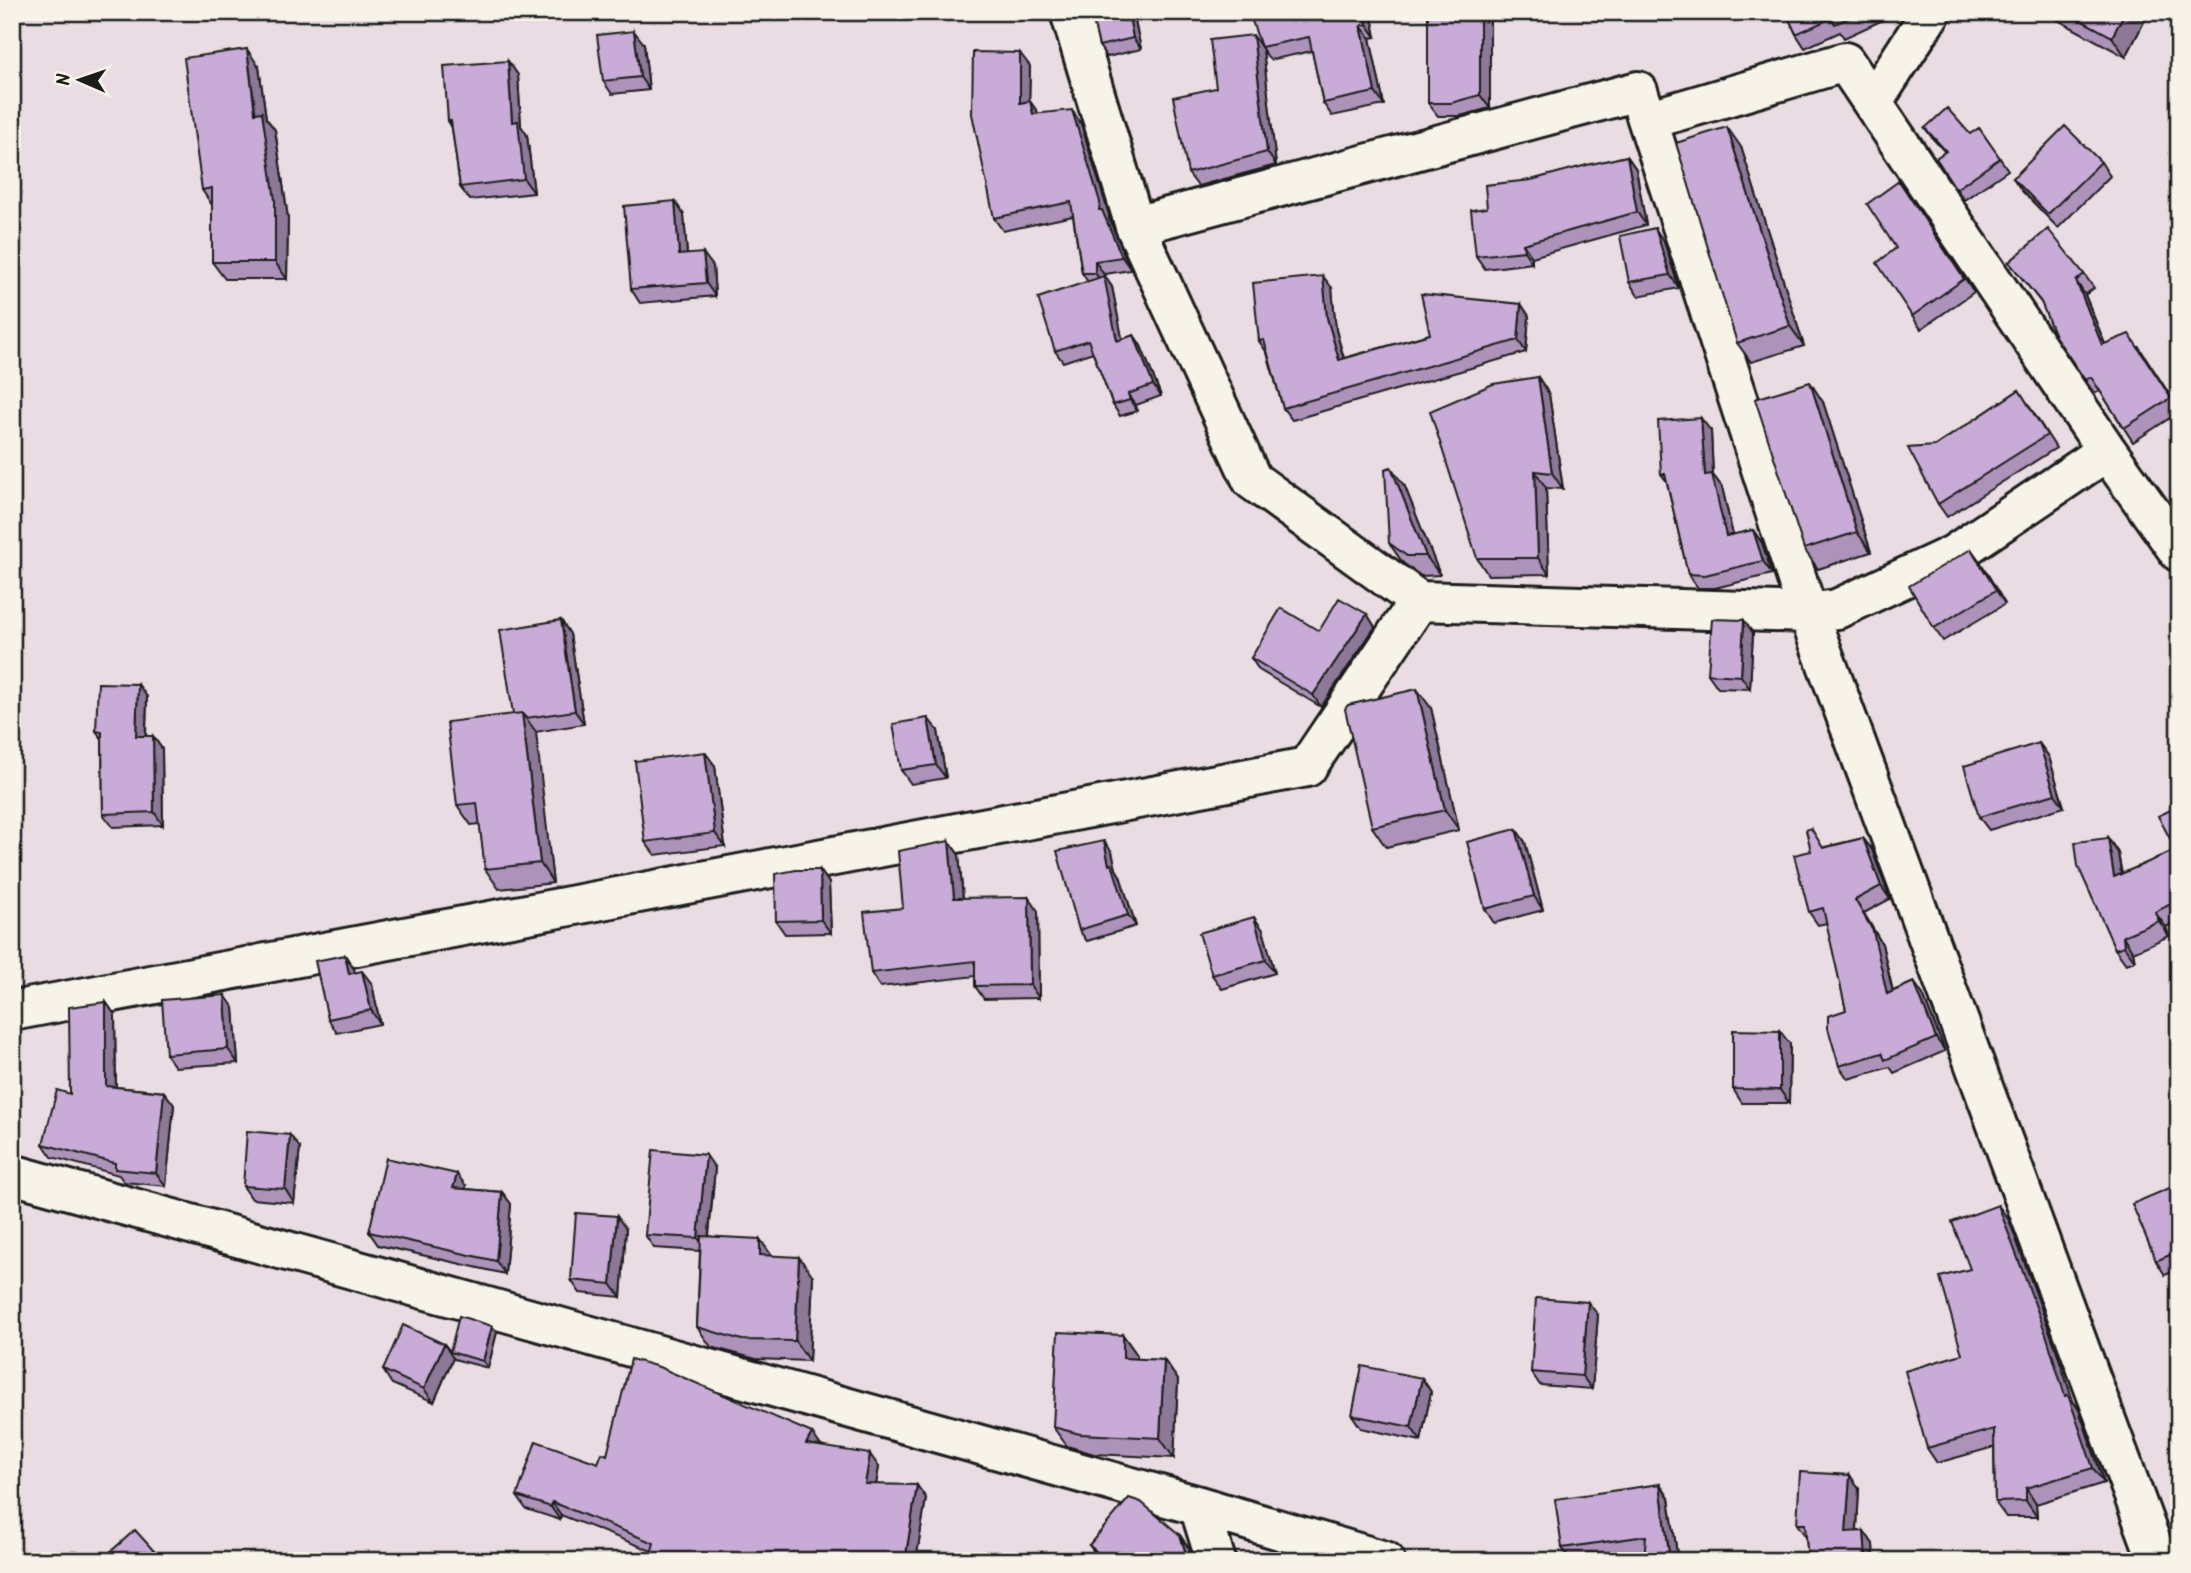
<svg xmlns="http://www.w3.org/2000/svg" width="2191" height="1573" font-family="Kalam,sans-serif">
<rect width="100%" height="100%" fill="#e9dde3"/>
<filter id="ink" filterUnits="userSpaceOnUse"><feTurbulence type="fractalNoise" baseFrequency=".0143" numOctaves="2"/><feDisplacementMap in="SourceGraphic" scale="14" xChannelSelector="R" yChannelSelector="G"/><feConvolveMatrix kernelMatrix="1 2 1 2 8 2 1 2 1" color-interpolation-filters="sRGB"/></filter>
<g filter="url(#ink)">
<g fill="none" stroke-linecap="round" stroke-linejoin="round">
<!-- minor casing -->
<g stroke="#1c1c1c" stroke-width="44">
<path id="minor" d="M 1070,12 L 1135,226 L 1252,480 L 1419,601
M 1873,102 L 1931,12
M 1648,120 L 1845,62 L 2107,451 L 2179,552
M 1135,226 L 1638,91 L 1808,613 L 2158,1561
M 12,1011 L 1307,767 L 1419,601 L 1808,613 L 1837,609 L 1953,555 L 2107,451
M 12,1174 L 1199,1506 L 1385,1561
M 1199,1506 L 1216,1561"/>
</g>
<!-- minor -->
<use href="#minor" stroke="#f7f3e8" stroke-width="38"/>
</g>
<!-- wall -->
<path fill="#ad93ba" stroke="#1c1c1c" stroke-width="2" d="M 265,12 L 326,12 L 269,18 Z
M 1091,12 L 1155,12 L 1134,17 L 1141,49 L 1107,57 L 1099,46 Z
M 1371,12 L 1376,37 L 1370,38 L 1384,105 L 1332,116 L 1323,103 L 1312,51 L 1270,60 L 1263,50 L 1276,165 L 1198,186 L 1188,173 L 1260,45 Z
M 1428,12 L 1490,108 L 1460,116 L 1438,116 L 1428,103 Z
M 1786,12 L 1905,12 L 1901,19 L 1896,14 L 1844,38 L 1840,32 L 1805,48 L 1796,34 Z
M 2043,12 L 2149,12 L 2126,57 Z
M 644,44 L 649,90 L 612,94 L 603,81 Z
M 508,61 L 518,75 L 521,126 L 527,135 L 534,193 L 470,200 L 460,187 L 452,128 L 448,121 Z
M 1030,66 L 1029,101 L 1039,114 L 1081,124 L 1109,215 L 1109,219 L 1131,270 L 1105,274 L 1104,277 L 1112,287 L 1122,339 L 1134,335 L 1141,346 L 1161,396 L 1136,405 L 1137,411 L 1120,416 L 1113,405 L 1093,352 L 1063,362 L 1055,351 L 1088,282 L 1082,273 L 1073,216 L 1003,231 L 994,218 Z
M 259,67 L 266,118 L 275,130 L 288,218 L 287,279 L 225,279 L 212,262 L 212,205 L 202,190 Z
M 1925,128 L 1970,134 L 1979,128 L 2008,170 L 1964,200 L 1936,158 L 1945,152 L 1933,139 Z
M 1741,147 L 1804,346 L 1751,362 L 1737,343 Z
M 1627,156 L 1636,169 L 1646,225 L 1532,257 L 1532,263 L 1485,269 L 1476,256 L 1487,208 L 1531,180 Z
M 2101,162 L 2110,176 L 2058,228 L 2022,191 L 2013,178 Z
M 1899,181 L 1974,292 L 1921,329 L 1912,316 L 1896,248 Z
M 684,215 L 687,254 L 713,266 L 715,296 L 640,303 L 631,289 Z
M 1664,242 L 1679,288 L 1638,296 L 1629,282 Z
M 2009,262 L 2084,274 L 2094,288 L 2085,295 L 2105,344 L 2139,347 L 2179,409 L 2179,412 L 2133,442 L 2100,391 L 2094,393 L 2055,336 L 2043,305 Z
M 1332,288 L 1336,330 L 1344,358 L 1430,334 L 1521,304 L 1529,316 L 1526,352 L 1292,420 L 1283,408 L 1267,353 L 1259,341 Z
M 1538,377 L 1549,394 L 1563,489 L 1546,488 L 1549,574 L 1488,575 L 1477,558 Z
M 2019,390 L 2056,448 L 1947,517 L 1938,504 L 1935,446 Z
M 1823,402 L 1871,552 L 1818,569 L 1804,549 Z
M 1711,431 L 1713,475 L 1722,487 L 1733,535 L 1753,530 L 1762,543 L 1772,574 L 1715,588 L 1698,588 L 1688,574 L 1667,482 L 1661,474 Z
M 1405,487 L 1440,575 L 1421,576 L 1403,563 L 1389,543 Z
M 1971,549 L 1981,563 L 2005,604 L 1943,641 L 1934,628 Z
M 1367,614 L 1375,627 L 1321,707 L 1259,670 L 1251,658 L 1319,631 Z
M 561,620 L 570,634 L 584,724 L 535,732 L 553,883 L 499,889 L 485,869 L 480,824 L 471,825 L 457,805 L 513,714 Z
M 1753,633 L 1750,689 L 1718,688 L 1708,674 Z
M 147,697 L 146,736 L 153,736 L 162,749 L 163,825 L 113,827 L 103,814 L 102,739 L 96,731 Z
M 1431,708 L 1459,830 L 1386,847 L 1372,827 Z
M 938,731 L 946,778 L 911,784 L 901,770 Z
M 2039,743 L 2049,757 L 2064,807 L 1989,830 L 1979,817 Z
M 715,766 L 725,846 L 655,855 L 645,842 Z
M 2179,806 L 2179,920 L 2166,927 L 2169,936 L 2133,952 L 2135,961 L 2126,964 L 2115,949 L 2108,838 L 2118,853 L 2122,874 L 2176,850 Z
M 1516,829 L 1525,842 L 1543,910 L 1494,923 L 1485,909 Z
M 1863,838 L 1872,850 L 1890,899 L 1864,913 L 1882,944 L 1893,991 L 1914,982 L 1923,995 L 1945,1051 L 1894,1073 L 1890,1067 L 1848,1079 L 1839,1066 L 1846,1010 L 1827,923 L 1818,925 L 1809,912 L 1824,847 Z
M 949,841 L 959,855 L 963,898 L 1038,911 L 1039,998 L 984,999 L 975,986 L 975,976 L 880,987 L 871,973 L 903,908 Z
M 1112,852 L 1116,869 L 1120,876 L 1136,926 L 1087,941 L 1079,930 Z
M 820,870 L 829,883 L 831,933 L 785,934 L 776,921 Z
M 1263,930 L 1275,973 L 1222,989 L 1212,975 Z
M 345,955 L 354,969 L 355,973 L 372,984 L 380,1024 L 337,1033 L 328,1019 Z
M 106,1002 L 115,1015 L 116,1087 L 164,1092 L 174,1105 L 166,1186 L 124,1182 L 119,1175 L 52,1157 L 43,1144 L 70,1094 Z
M 234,1008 L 238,1063 L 175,1067 L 166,1054 Z
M 1790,1044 L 1789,1103 L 1742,1103 L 1733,1089 Z
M 300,1148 L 294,1203 L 252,1199 L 243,1186 Z
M 715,1168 L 709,1236 L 772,1255 L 813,1276 L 809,1361 L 756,1359 L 711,1347 L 697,1327 L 700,1251 L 654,1248 L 645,1235 Z
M 2179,1184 L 2179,1269 L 2165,1275 L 2156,1261 Z
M 466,1186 L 465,1189 L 502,1192 L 511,1204 L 505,1274 L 378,1245 L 369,1232 Z
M 2009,1220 L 2056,1349 L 2073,1401 L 2079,1410 L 2104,1483 L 2036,1504 L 2037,1517 L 2006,1517 L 1995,1502 L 1994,1447 L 1937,1463 L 1927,1448 L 1962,1354 L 1970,1269 Z
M 626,1229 L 621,1297 L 580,1293 L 571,1280 Z
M 1598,1315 L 1592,1389 L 1540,1385 L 1531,1372 Z
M 497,1332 L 488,1368 L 454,1359 L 453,1358 L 434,1402 L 392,1384 L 383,1370 L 444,1344 L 450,1351 Z
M 1123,1335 L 1137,1355 L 1137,1359 L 1164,1360 L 1178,1380 L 1174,1458 L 1094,1454 L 1067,1446 L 1053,1427 Z
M 1422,1378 L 1431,1392 L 1421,1441 L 1361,1428 L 1352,1415 Z
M 12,1442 L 17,1457 L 12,1459 Z
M 821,1446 L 879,1467 L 876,1484 L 926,1498 L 916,1561 L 649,1561 L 652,1551 L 561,1515 L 560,1520 L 526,1509 L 517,1496 L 598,1463 L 607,1455 Z
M 1660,1484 L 1669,1498 L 1678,1561 L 1643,1561 L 1644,1551 L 1571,1561 L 1562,1548 Z
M 1859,1489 L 1857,1531 L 1864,1531 L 1873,1544 L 1874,1561 L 1808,1561 L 1806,1537 L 1797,1524 Z
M 1180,1535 L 1189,1549 L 1193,1561 L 1101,1561 L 1089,1545 Z"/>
<!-- shaded-wall -->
<path fill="#8d7897" stroke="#1c1c1c" stroke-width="2" d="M 1128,12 L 1131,12 L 1134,17 L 1141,49 L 1133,38 Z
M 1364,12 L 1371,12 L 1376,37 L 1367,24 Z
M 1480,12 L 1490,12 L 1490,108 L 1480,95 Z
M 1896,12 L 1905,12 L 1901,19 Z
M 2125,12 L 2149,12 L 2126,57 L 2112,37 Z
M 1361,26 L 1370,38 L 1384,105 L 1375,92 Z
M 634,31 L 644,44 L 649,90 L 640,77 Z
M 1253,35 L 1263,50 L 1276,165 L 1267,152 Z
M 247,49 L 259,67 L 266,118 L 275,130 L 288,218 L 287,279 L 275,262 Z
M 1020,53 L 1030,66 L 1029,116 L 1020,103 Z
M 508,61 L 518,75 L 521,126 L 527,135 L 534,193 L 524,179 L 512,122 Z
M 1030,101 L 1039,114 L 1033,114 Z
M 1072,110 L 1081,124 L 1109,215 L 1109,219 L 1131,270 L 1122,257 L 1099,210 Z
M 1727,127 L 1741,147 L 1804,346 L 1790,326 Z
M 1627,156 L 1636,169 L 1646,225 L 1637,212 Z
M 675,201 L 684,215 L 688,268 L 679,255 Z
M 1655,228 L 1664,242 L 1679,288 L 1670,275 Z
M 1523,244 L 1532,257 L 1532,263 L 1524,251 Z
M 703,253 L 713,266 L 715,296 L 706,283 Z
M 1095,261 L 1112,287 L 1125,352 L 1117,341 L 1104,286 L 1095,273 Z
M 1323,276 L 1332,288 L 1336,330 L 1347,372 L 1339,360 L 1327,318 Z
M 2076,281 L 2085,295 L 2111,359 L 2102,345 Z
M 1521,304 L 1529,316 L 1526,352 L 1518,340 Z
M 1134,335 L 1141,346 L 1161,396 L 1153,385 Z
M 1538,377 L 1549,394 L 1563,489 L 1552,473 Z
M 1810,382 L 1823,402 L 1871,552 L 1857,532 Z
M 1128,394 L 1136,405 L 1137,411 L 1130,400 Z
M 1701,418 L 1711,431 L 1713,475 L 1722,487 L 1736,549 L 1726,536 L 1705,475 Z
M 1391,467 L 1405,487 L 1440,575 L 1426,556 Z
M 1535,471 L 1546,488 L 1549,574 L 1538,558 Z
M 1753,530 L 1762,543 L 1772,574 L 1763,561 Z
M 1971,549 L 1981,563 L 2005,604 L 1996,590 Z
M 1367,614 L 1375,627 L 1321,707 L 1313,695 Z
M 561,620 L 570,634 L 584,724 L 575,711 Z
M 1744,620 L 1753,633 L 1750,689 L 1741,676 Z
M 138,684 L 147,697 L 145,749 L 136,736 Z
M 1417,689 L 1431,708 L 1459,830 L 1445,810 Z
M 522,713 L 536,732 L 553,883 L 540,863 Z
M 928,718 L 938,731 L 946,778 L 936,765 Z
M 153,736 L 162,749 L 163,825 L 154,812 Z
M 2039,743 L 2049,757 L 2064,807 L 2055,794 Z
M 705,752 L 715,766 L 725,846 L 715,833 Z
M 1516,829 L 1525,842 L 1543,910 L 1534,896 Z
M 1863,838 L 1872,850 L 1890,899 L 1881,886 Z
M 2108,838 L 2118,853 L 2124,893 L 2114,877 Z
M 949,841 L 959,855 L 964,911 L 954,898 Z
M 1104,841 L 1112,852 L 1116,869 L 1120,876 L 1136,926 L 1128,915 L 1109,865 Z
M 820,870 L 829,883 L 831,933 L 821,920 Z
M 1029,897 L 1038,911 L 1039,998 L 1030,985 Z
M 1855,900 L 1882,944 L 1896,1007 L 1887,994 Z
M 2155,912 L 2166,927 L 2169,936 L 2159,921 Z
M 1254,917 L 1263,930 L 1275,973 L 1266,960 Z
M 2123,936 L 2133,952 L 2135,961 L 2124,946 Z
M 345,955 L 354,969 L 358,987 L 349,974 Z
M 362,971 L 372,984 L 380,1024 L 371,1010 Z
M 1914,982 L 1923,995 L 1945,1051 L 1936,1038 Z
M 225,995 L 234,1008 L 238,1063 L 228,1049 Z
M 106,1002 L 115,1015 L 116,1099 L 106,1086 Z
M 1780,1031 L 1790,1044 L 1789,1103 L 1780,1090 Z
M 164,1092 L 174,1105 L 166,1186 L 156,1173 Z
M 290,1135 L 300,1148 L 294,1203 L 285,1189 Z
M 706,1155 L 715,1168 L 707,1251 L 698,1238 Z
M 457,1174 L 466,1186 L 462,1201 L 453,1188 Z
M 502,1192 L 511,1204 L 505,1274 L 496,1261 Z
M 1998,1205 L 2009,1220 L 2056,1349 L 2073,1401 L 2079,1410 L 2104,1483 L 2093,1468 L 2065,1396 Z
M 617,1216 L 626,1229 L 621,1297 L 611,1284 Z
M 760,1239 L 774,1259 L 760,1255 Z
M 799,1257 L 813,1276 L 809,1361 L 795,1341 Z
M 1588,1302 L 1598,1315 L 1592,1389 L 1582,1376 Z
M 492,1326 L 497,1332 L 488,1368 L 483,1361 Z
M 1123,1335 L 1137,1355 L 1136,1378 L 1123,1358 Z
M 444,1344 L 453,1358 L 434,1402 L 424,1389 Z
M 1164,1360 L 1178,1380 L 1174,1458 L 1160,1438 Z
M 1422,1378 L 1431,1392 L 1421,1441 L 1411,1427 Z
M 812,1433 L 821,1446 L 806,1444 Z
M 12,1442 L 17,1457 L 12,1450 Z
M 870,1454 L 879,1467 L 874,1497 L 865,1484 Z
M 1850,1475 L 1859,1489 L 1856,1546 L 1846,1532 Z
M 1660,1484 L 1669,1498 L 1678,1561 L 1670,1561 Z
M 917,1485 L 926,1498 L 916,1561 L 905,1561 Z
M 2026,1488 L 2036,1504 L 2037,1517 L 2026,1501 Z
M 552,1502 L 561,1515 L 560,1520 L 551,1507 Z
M 1864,1531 L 1873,1544 L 1874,1561 L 1866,1561 Z
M 1180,1535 L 1189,1549 L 1193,1561 L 1190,1561 L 1186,1554 Z"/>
<!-- building -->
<path fill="#c9abd8" stroke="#1c1c1c" stroke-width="2" d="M 1091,12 L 1128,12 L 1133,38 L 1099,46 Z
M 1249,12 L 1364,12 L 1367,24 L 1361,26 L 1375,92 L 1323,103 L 1309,37 L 1261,47 Z
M 1428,12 L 1480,12 L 1480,95 L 1451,103 L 1428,103 Z
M 1786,12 L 1862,12 L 1835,24 L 1832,18 L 1796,34 Z
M 2066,12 L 2125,12 L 2112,37 Z
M 634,31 L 640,77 L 603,81 L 597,35 Z
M 1253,35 L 1267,152 L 1188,173 L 1173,97 L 1216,88 L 1210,40 Z
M 247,49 L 255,113 L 262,112 L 275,200 L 275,262 L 212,262 L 212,188 L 202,190 L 184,58 Z
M 973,52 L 1020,53 L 1020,103 L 1030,101 L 1033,114 L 1072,110 L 1100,202 L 1099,210 L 1102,210 L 1122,257 L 1095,261 L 1095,273 L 1082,273 L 1071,202 L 994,218 L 972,114 Z
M 508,61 L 512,122 L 518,121 L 524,179 L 460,187 L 451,121 L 448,121 L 444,66 Z
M 1947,108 L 1970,134 L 1979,128 L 2000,158 L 1956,189 L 1936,158 L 1946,151 L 1925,128 Z
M 2065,126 L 2101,162 L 2048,214 L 2013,178 Z
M 1727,127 L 1790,326 L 1737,343 L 1676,143 Z
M 1627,156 L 1637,212 L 1523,244 L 1524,251 L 1476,256 L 1471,210 L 1487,208 L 1485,185 L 1531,180 L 1587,165 Z
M 1899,181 L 1964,279 L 1912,316 L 1877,263 L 1896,248 L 1867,204 Z
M 675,201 L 679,255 L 703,253 L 706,283 L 631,289 L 624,206 Z
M 1655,228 L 1670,275 L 1629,282 L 1620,236 Z
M 2048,229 L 2084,274 L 2076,281 L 2102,345 L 2129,334 L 2171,398 L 2124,428 L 2091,377 L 2085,380 L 2055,336 L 2041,302 L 2009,262 Z
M 1104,276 L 1117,341 L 1134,335 L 1153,385 L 1128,394 L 1130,400 L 1113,405 L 1088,340 L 1055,351 L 1038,298 Z
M 1323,276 L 1327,318 L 1339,360 L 1430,334 L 1421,294 L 1521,304 L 1518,340 L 1283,408 L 1264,340 L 1259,341 L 1253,283 Z
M 1538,377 L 1552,473 L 1535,471 L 1538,558 L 1477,558 L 1430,411 L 1493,384 Z
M 1810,382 L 1857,532 L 1804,549 L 1755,399 Z
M 2019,390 L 2047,435 L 1938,504 L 1908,448 L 1935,446 Z
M 1701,418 L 1705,475 L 1712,474 L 1726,536 L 1753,530 L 1763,561 L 1705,575 L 1688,574 L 1665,474 L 1661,474 L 1658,421 Z
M 1391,467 L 1426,556 L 1407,556 L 1389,543 L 1385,469 Z
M 1971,549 L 1996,590 L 1934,628 L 1909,586 Z
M 1339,598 L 1367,614 L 1313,695 L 1251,658 L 1281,608 L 1319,631 Z
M 1712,619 L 1744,620 L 1741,676 L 1708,674 Z
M 561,620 L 575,711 L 526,718 L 522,713 L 513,714 L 500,630 Z
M 98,683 L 138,684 L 136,736 L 153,736 L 154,812 L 103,814 L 102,732 L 96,731 Z
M 1417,689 L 1445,810 L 1372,827 L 1345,709 L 1348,705 Z
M 522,713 L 540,863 L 485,869 L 477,803 L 457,805 L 447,722 Z
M 928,718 L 936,765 L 901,770 L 893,724 Z
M 2039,743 L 2055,794 L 1979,817 L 1964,766 Z
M 705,752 L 715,833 L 645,842 L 635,761 Z
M 2179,806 L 2179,900 L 2155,912 L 2159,921 L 2123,936 L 2124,946 L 2115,949 L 2078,866 L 2075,842 L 2108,838 L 2114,877 L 2176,850 L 2158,816 Z
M 1811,828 L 1823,848 L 1863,838 L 1881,886 L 1855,900 L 1873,931 L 1887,994 L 1914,982 L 1936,1038 L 1885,1060 L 1882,1053 L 1839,1066 L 1828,1028 L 1828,1016 L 1846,1010 L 1823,908 L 1809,912 L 1794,855 L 1811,851 L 1806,830 Z
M 1516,829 L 1534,896 L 1485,909 L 1467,842 Z
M 949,841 L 954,898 L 1029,897 L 1030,985 L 975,986 L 975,961 L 871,973 L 864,912 L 903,908 L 898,851 Z
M 1104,841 L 1109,865 L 1112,864 L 1128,915 L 1079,930 L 1057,851 Z
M 796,870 L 820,870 L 821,920 L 776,921 L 775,874 Z
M 1254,917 L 1266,960 L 1212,975 L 1199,933 Z
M 345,955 L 349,974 L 362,971 L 371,1010 L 328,1019 L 315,961 Z
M 225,995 L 228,1049 L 166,1054 L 162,1000 Z
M 106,1002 L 106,1086 L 164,1092 L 156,1173 L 115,1169 L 115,1163 L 43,1144 L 57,1090 L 70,1094 L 69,1007 Z
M 1733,1030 L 1780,1031 L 1780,1090 L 1733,1089 Z
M 247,1131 L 290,1135 L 285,1189 L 243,1186 Z
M 653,1150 L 706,1155 L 698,1238 L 645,1235 Z
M 386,1158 L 457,1174 L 453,1188 L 502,1192 L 496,1261 L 369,1232 Z
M 2179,1184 L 2179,1251 L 2156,1261 L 2132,1204 Z
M 1998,1205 L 2046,1334 L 2065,1396 L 2068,1395 L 2093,1468 L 2026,1488 L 2026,1501 L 1995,1502 L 1994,1429 L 1927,1448 L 1905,1371 L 1962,1354 L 1940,1277 L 1970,1269 L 1952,1222 Z
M 576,1213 L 617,1216 L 611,1284 L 571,1280 Z
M 701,1236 L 760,1239 L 760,1255 L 799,1257 L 795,1341 L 742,1340 L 697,1327 Z
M 1536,1298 L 1588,1302 L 1582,1376 L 1531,1372 Z
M 459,1316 L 492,1326 L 483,1361 L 450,1352 Z
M 403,1325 L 444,1344 L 424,1389 L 383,1370 Z
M 1058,1332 L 1123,1335 L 1123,1358 L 1164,1360 L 1160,1438 L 1080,1434 L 1053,1427 Z
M 631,1359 L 659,1367 L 812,1433 L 806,1444 L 870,1454 L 865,1484 L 917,1485 L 905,1561 L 888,1561 L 859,1556 L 856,1561 L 649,1561 L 654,1543 L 552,1502 L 551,1507 L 517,1496 L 536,1441 L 598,1463 L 602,1453 L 607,1455 Z
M 1362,1366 L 1422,1378 L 1411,1427 L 1352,1415 Z
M 1800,1472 L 1850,1475 L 1846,1532 L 1864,1531 L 1866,1561 L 1808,1561 L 1805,1524 L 1797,1524 Z
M 1660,1484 L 1670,1561 L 1644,1561 L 1646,1536 L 1562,1548 L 1555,1499 Z
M 1129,1498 L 1141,1502 L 1180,1535 L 1186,1554 L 1190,1561 L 1107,1561 L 1089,1545 Z
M 135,1530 L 163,1561 L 100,1561 Z"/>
</g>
<!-- margin -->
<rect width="2191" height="1573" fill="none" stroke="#f7f3e8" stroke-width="42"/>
<rect x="21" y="21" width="2149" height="1531" fill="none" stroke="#1c1c1c" stroke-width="2.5" filter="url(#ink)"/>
<!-- north arrow -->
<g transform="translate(80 80) rotate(272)" stroke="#f7f3e8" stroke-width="5" paint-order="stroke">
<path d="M0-5L12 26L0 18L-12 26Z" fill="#1c1c1c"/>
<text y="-10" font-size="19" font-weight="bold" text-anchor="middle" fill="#1c1c1c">N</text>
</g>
</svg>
